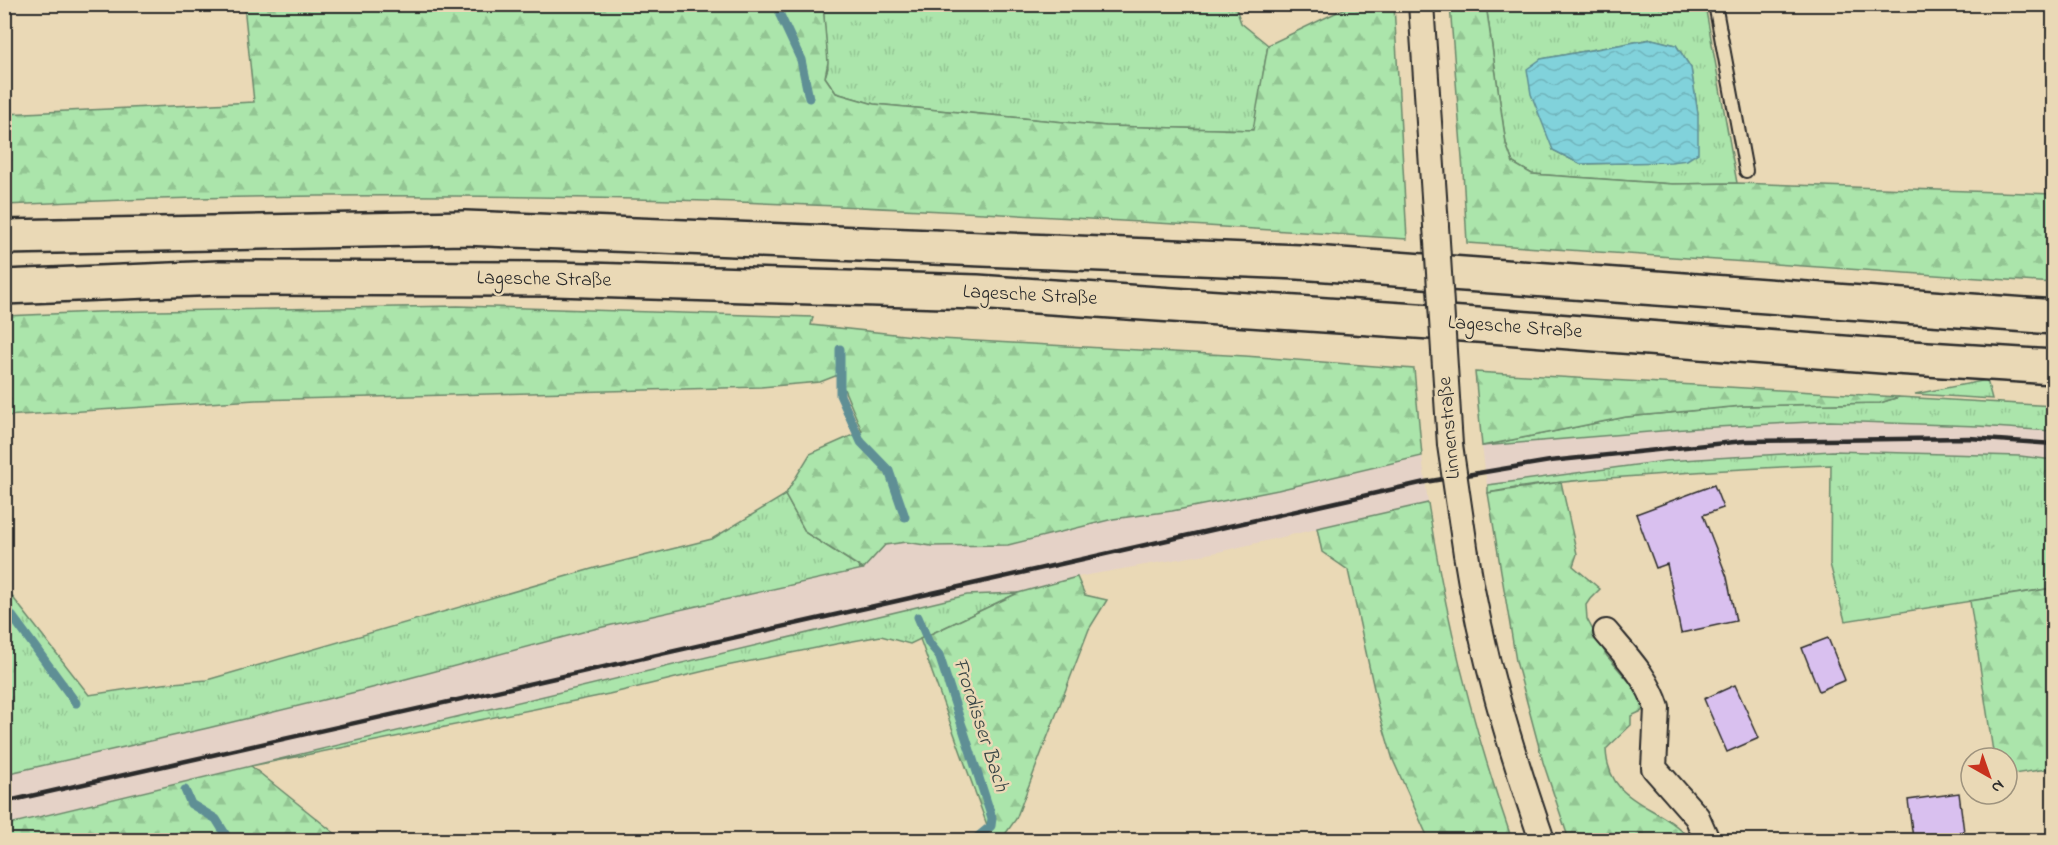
<svg xmlns="http://www.w3.org/2000/svg" width="2058" height="845" font-family="'Indie Flower',sans-serif">
<defs>
<pattern id="grass-tufts" width="24" height="20" patternUnits="userSpaceOnUse" patternTransform="scale(1.5)"><rect width="24" height="20" fill="#abe5ab"/><path d="M3 7l-1-3M5 7V3M7 7l1-3M15 17l-1-3M17 17v-4M19 17l1-3" fill="none" stroke="#93c593"/></pattern>
<pattern id="forest-firs" width="22" height="20" patternUnits="userSpaceOnUse" patternTransform="scale(1.5)"><rect width="22" height="20" fill="#abe5ab"/><path d="M5 1l3.5 6h-7zM16 11l3.5 6h-7z" fill="#93c593"/></pattern>
<pattern id="water-waves" width="16" height="10" patternUnits="userSpaceOnUse" patternTransform="scale(1.5)"><rect width="16" height="10" fill="#81d2db"/><path d="M0 5q4-4 8 0t8 0" fill="none" stroke="#70b4bc"/></pattern>
</defs>
<rect width="100%" height="100%" fill="#ead9b6"/>
<filter id="ink" filterUnits="userSpaceOnUse"><feTurbulence type="fractalNoise" baseFrequency=".0167" numOctaves="2"/><feDisplacementMap in="SourceGraphic" scale="12" xChannelSelector="R" yChannelSelector="G"/><feConvolveMatrix kernelMatrix="1 2 1 2 8 2 1 2 1" color-interpolation-filters="sRGB"/></filter>
<g filter="url(#ink)">
<!-- built -->
<path fill="#e5d2c7" d="M 1626,417 L 2053,417 L 2053,468 L 1862,464 L 1745,468 L 1561,482 L 1488,493 L 1482,446 Z
M 1422,456 L 1428,503 L 1218,552 L 1077,577 L 1018,593 L 910,644 L 881,636 L 836,644 L 721,667 L 609,694 L 251,766 L 5,825 L 4,774 L 208,728 L 368,689 L 594,629 L 863,569 L 885,545 L 906,542 L 931,546 L 1008,545 L 1113,519 L 1172,511 Z"/>
<!-- grass -->
<path fill="url(#grass-tufts)" stroke="#6b886b" stroke-width="1.5" fill-rule="evenodd" d="M 823,5 L 1235,5 L 1241,23 L 1268,45 L 1254,130 L 1106,126 L 874,104 L 836,93 L 825,77 L 828,68 Z
M 1486,5 L 1705,5 L 1737,183 L 1673,184 L 1532,174 L 1513,163 L 1506,144 ZM 1651,39 L 1676,45 L 1691,68 L 1698,114 L 1625,163 L 1580,164 L 1553,150 L 1541,59 Z
M 1987,380 L 1992,399 L 1915,394 Z
M 1899,397 L 2053,406 L 2053,431 L 1978,426 L 1830,421 L 1697,428 L 1482,446 L 1626,417 L 1742,406 L 1880,403 Z
M 1832,451 L 2020,456 L 2053,460 L 2053,588 L 1845,621 L 1830,564 L 1831,465 C 1767,467 1703,471 1638,476 C 1588,479 1537,483 1488,493 L 1488,485 L 1665,461 Z
M 785,495 L 806,533 L 863,569 L 594,629 L 368,689 L 208,728 L 5,774 L 4,586 L 89,695 L 162,684 L 207,680 L 595,568 L 712,539 Z
M 1018,593 L 910,644 L 881,636 L 836,644 L 721,667 L 609,694 L 251,766 L 967,595 Z"/>
<!-- forest -->
<path fill="url(#forest-firs)" stroke="#6b886b" stroke-width="1.5" d="M 244,5 L 823,5 L 828,62 L 825,77 L 836,93 L 874,104 L 1106,126 L 1253,130 L 1268,45 L 1352,5 L 1394,5 L 1407,239 C 940,207 472,181 5,205 L 5,114 L 254,102 Z
M 1450,5 L 1486,5 L 1506,144 L 1513,163 L 1532,174 L 1673,184 L 1737,183 L 2053,194 L 2053,283 L 1467,243 L 1463,171 Z
M 458,306 L 813,317 L 811,325 L 941,339 L 1245,356 L 1414,369 L 1422,456 L 1278,490 L 1172,511 L 1113,519 L 1008,545 L 931,546 L 906,542 L 885,545 L 863,569 L 806,533 L 785,495 L 810,454 L 862,431 L 838,375 L 820,382 L 761,387 L 255,400 L 5,416 L 5,316 L 97,312 Z
M 1475,372 L 1899,397 L 1880,403 L 1742,406 L 1626,417 L 1482,446 Z
M 1561,482 L 1577,554 L 1573,566 L 1600,589 L 1590,599 L 1586,605 L 1587,619 L 1607,656 L 1639,693 L 1644,710 L 1631,716 L 1631,725 L 1606,749 C 1608,807 1662,803 1690,840 L 1569,840 L 1543,762 L 1516,661 L 1488,493 Z
M 1428,503 C 1445,617 1474,731 1512,840 L 1429,840 L 1393,760 L 1380,716 L 1348,570 L 1322,552 L 1317,528 Z
M 1077,577 L 1085,595 L 1107,600 L 1089,629 L 1016,819 L 1001,840 L 975,840 L 985,831 L 987,825 L 920,639 L 1018,593 Z
M 2053,588 L 2053,768 L 2007,775 L 2007,758 L 1994,758 L 1970,601 Z
M 251,766 L 343,840 L 5,840 L 5,825 Z"/>
<!-- water -->
<path fill="url(#water-waves)" stroke="#5f8f95" stroke-width="1.5" d="M 1652,39 L 1676,45 L 1691,68 L 1698,114 L 1698,153 L 1687,160 L 1671,162 L 1580,164 L 1553,150 L 1531,94 L 1527,69 L 1541,59 Z"/>
<g fill="none" stroke-linecap="round" stroke-linejoin="round">
<!-- stream -->
<path stroke="#5f8f95" stroke-width="9" d="M 779,4 L 780,15 L 801,60 L 809,98
M 840,349 L 840,395 L 861,442 L 889,471 L 905,517
M 4,605 L 76,703
M 918,617 L 929,643 L 939,655 L 992,818 L 991,826 L 974,840
M 185,790 L 191,804 L 216,819 L 229,840"/>
</g>
<!-- building -->
<path fill="#d9c0ef" stroke="#2b2b2b" stroke-width="1.5" d="M 1714,485 L 1723,508 L 1703,515 L 1727,577 L 1736,621 L 1681,633 L 1667,564 L 1656,568 L 1636,514 Z
M 1828,638 L 1845,680 L 1819,691 L 1802,648 Z
M 1735,685 L 1759,738 L 1727,752 L 1704,699 Z
M 1959,793 L 1964,832 L 1913,838 L 1908,800 Z"/>
<g fill="none" stroke-linecap="round" stroke-linejoin="round">
<!-- service casing -->
<g stroke="#2b2b2b" stroke-width="16">
<path id="service" d="M 1715,4 L 1746,171"/>
</g>
<!-- minor casing -->
<g stroke="#2b2b2b" stroke-width="28">
<path id="minor" d="M 1421,4 L 1436,226
M 1466,554 C 1481,653 1510,747 1542,840
M 1606,632 C 1626,656 1648,678 1657,708 L 1654,768 L 1697,817 L 1707,840"/>
</g>
<!-- trunk casing -->
<g stroke="#2b2b2b" stroke-width="38">
<path id="trunk" d="M 4,237 L 465,228 L 1299,262 L 2054,317
M 4,287 L 219,278 L 556,279 L 977,292 L 1477,325 L 1896,357 L 2054,367"/>
</g>
<!-- service -->
<use href="#service" stroke="#ead9b6" stroke-width="12"/>
<!-- minor -->
<use href="#minor" stroke="#ead9b6" stroke-width="24"/>
<!-- trunk -->
<use href="#trunk" stroke="#ead9b6" stroke-width="33"/>
<!-- rail -->
<path stroke="#2b2b2b" stroke-width="4.5" d="M 4,802 L 1425,482 L 1550,461 L 1744,441 L 1969,438 L 2054,444"/>
<!-- minor-bridge casing -->
<g stroke="#2b2b2b" stroke-width="28" stroke-linecap="butt">
<path id="minor-bridge" d="M 1436,226 L 1450,445 L 1466,554"/>
</g>
<!-- minor-bridge -->
<use href="#minor-bridge" stroke="#ead9b6" stroke-width="24"/>
</g>
</g>
<g text-anchor="middle" dominant-baseline="central" stroke-width="5" stroke-linejoin="round" paint-order="stroke">
<!-- street labels -->
<g font-size="20" fill="#2b2b2b" stroke="#ead9b6">
<text transform="translate(544 280) rotate(1)">Lagesche Straße</text>
<text transform="translate(1030 296) rotate(3)">Lagesche Straße</text>
<text transform="translate(1515 328) rotate(4)">Lagesche Straße</text>
<text transform="translate(1450 428) rotate(-95)">Linnenstraße</text>
</g>
<!-- water labels -->
<g font-size="21" font-style="italic" fill="#384445" stroke="#ead9b6">
<text transform="translate(980 725) rotate(72)">Frordisser Bach</text>
</g>
</g>
<!-- margin -->
<rect width="2058" height="845" fill="none" stroke="#ead9b6" stroke-width="24"/>
<rect x="12" y="12" width="2034" height="821" fill="none" stroke="#2b2b2b" stroke-width="2" filter="url(#ink)"/>
<!-- north arrow -->
<g transform="translate(1989 776) rotate(140)"><circle r="28" fill="#ead9b6" stroke="#9e937e" stroke-width="1.5"/>
<path d="M0-4.5L10 22L0 15L-10 22Z" fill="#c8321e"/>
<text y="-9" font-size="16" font-weight="bold" text-anchor="middle" fill="#2b2b2b">N</text>
</g>
</svg>
